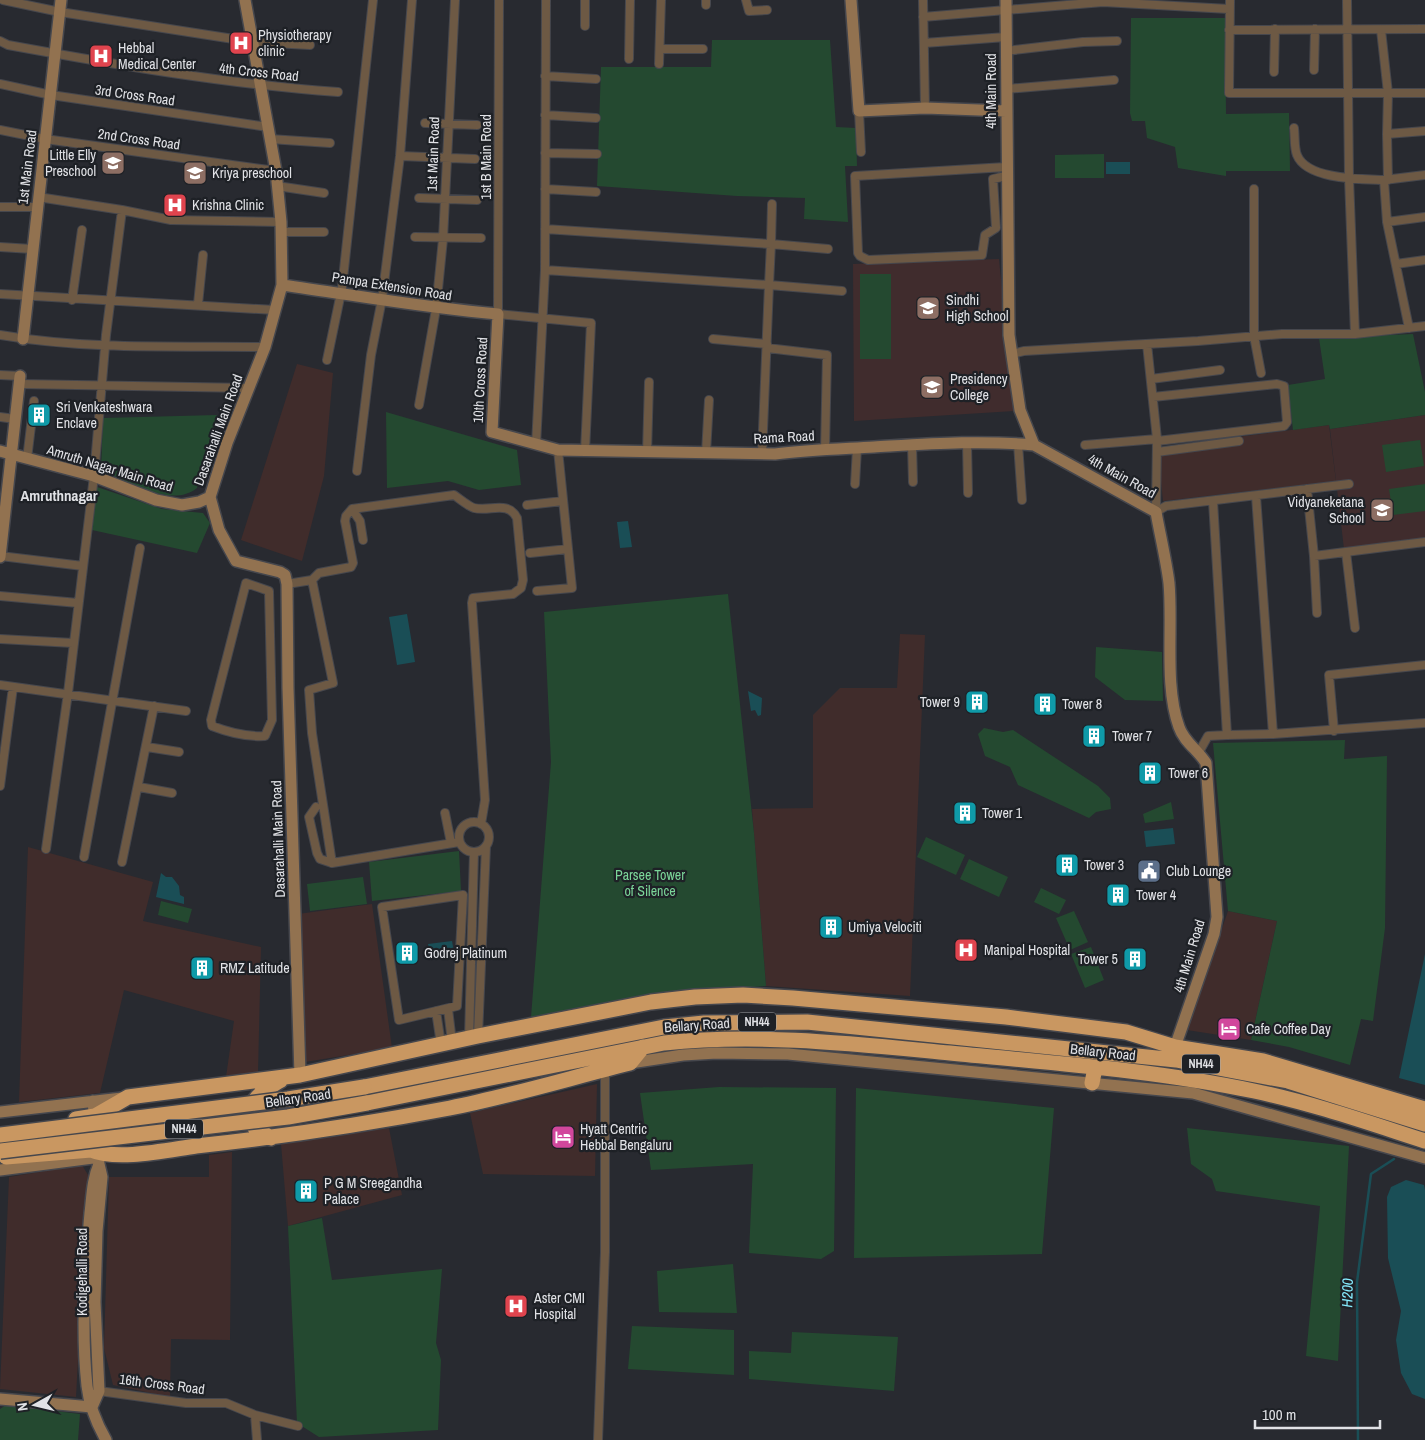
<svg xmlns="http://www.w3.org/2000/svg" width="1425" height="1440" font-family="'Archivo Narrow',sans-serif">
<rect width="100%" height="100%" fill="#282a30"/>
<!-- commercial -->
<path fill="#402c2b" d="M 297,364 L 333,373 L 324,476 L 302,561 L 241,540 Z
M 1329,425 L 1336,481 L 1163,501 L 1160,472 L 1162,447 Z
M 900,634 L 925,635 L 910,996 L 766,986 L 752,809 L 813,808 L 813,715 L 840,688 L 897,688 Z
M 28,847 L 153,882 L 143,921 L 261,947 L 258,1072 L 226,1077 L 234,1021 L 124,990 L 100,1093 L 19,1102 Z
M 372,904 L 392,1048 L 305,1062 L 298,914 Z
M 1228,911 L 1277,921 L 1251,1040 L 1187,1030 Z
M 597,1084 L 595,1176 L 483,1174 L 470,1113 Z
M 389,1128 L 402,1195 L 288,1226 L 281,1144 Z
M 232,1152 L 230,1340 L 171,1339 L 170,1397 L 113,1385 L 104,1348 L 109,1177 L 209,1177 L 209,1155 Z
M 82,1165 L 88,1175 L 76,1397 L 0,1389 L 9,1177 Z"/>
<!-- education -->
<path fill="#402c2d" d="M 999,259 L 1014,411 L 854,421 L 853,264 Z
M 1425,415 L 1425,539 L 1344,549 L 1330,429 Z"/>
<!-- green -->
<path fill="#244930" d="M 1131,18 L 1225,18 L 1226,114 L 1289,113 L 1290,171 L 1226,171 L 1226,176 L 1178,168 L 1175,147 L 1147,138 L 1145,121 L 1132,121 L 1130,113 Z
M 712,40 L 830,40 L 836,127 L 856,128 L 857,166 L 845,166 L 848,222 L 804,219 L 805,198 L 737,196 L 597,186 L 601,67 L 711,67 Z
M 1104,154 L 1104,178 L 1055,178 L 1055,155 Z
M 860,274 L 891,274 L 891,359 L 860,359 Z
M 1413,334 L 1425,392 L 1425,415 L 1330,429 L 1329,425 L 1293,430 L 1288,385 L 1325,379 L 1319,338 Z
M 386,412 L 517,450 L 521,485 L 479,490 L 448,481 L 387,488 Z
M 217,415 L 197,488 C 171,509 128,481 101,470 L 103,418 Z
M 1420,440 L 1424,466 L 1386,472 L 1382,445 Z
M 1425,484 L 1425,511 L 1393,515 L 1389,489 Z
M 97,487 L 162,509 L 203,513 L 210,523 L 197,553 L 92,530 Z
M 728,594 L 754,833 L 766,986 L 655,993 L 531,1017 L 551,762 L 544,612 Z
M 1096,647 L 1162,652 L 1163,701 L 1125,700 L 1095,677 Z
M 984,728 L 1003,732 L 1013,730 L 1098,786 L 1110,798 L 1111,809 L 1096,812 L 1089,818 L 1018,785 L 1010,767 L 985,756 L 978,734 Z
M 1345,740 L 1344,759 L 1387,756 L 1385,928 L 1373,1021 L 1361,1019 L 1350,1065 L 1289,1047 L 1251,1040 L 1277,921 L 1228,911 L 1213,743 Z
M 1171,802 L 1174,819 L 1145,823 L 1143,814 Z
M 926,837 L 965,855 L 956,875 L 917,857 Z
M 459,851 L 461,891 L 372,901 L 369,862 Z
M 969,859 L 1008,877 L 999,897 L 960,879 Z
M 363,877 L 367,904 L 310,911 L 307,884 Z
M 1041,888 L 1066,900 L 1059,914 L 1034,902 Z
M 161,901 L 192,909 L 188,923 L 158,915 Z
M 1074,911 L 1088,942 L 1070,950 L 1056,918 Z
M 1091,947 L 1104,980 L 1085,988 L 1071,954 Z
M 719,1087 L 836,1088 L 834,1251 L 821,1259 L 749,1253 L 753,1164 L 651,1170 L 640,1093 Z
M 856,1088 L 1054,1108 L 1042,1254 L 854,1258 Z
M 1187,1128 L 1349,1146 L 1338,1361 L 1306,1356 L 1320,1206 L 1216,1191 L 1212,1179 L 1191,1164 Z
M 322,1218 L 332,1280 L 442,1269 L 436,1343 L 441,1360 L 438,1430 L 319,1437 L 297,1423 L 288,1226 Z
M 733,1264 L 737,1313 L 659,1312 L 657,1271 Z
M 632,1326 L 734,1330 L 734,1375 L 628,1369 Z
M 792,1332 L 898,1337 L 894,1391 L 749,1379 L 749,1351 L 791,1353 Z
M 6,1405 L 80,1414 L 78,1440 L 0,1440 L 0,1409 Z"/>
<!-- water -->
<path fill="#1a4e56" d="M 1106,162 L 1130,162 L 1130,174 L 1106,174 Z
M 628,521 L 632,547 L 620,548 L 617,522 Z
M 407,614 L 415,662 L 397,665 L 389,617 Z
M 748,691 L 762,698 L 761,715 L 758,716 L 755,710 L 751,711 Z
M 1173,828 L 1175,844 L 1146,847 L 1144,831 Z
M 161,873 L 166,877 L 172,877 L 179,886 L 180,895 L 184,897 L 184,904 L 156,897 Z
M 452,941 L 454,952 L 430,956 L 428,944 Z
M 1425,954 L 1425,1085 L 1399,1078 Z
M 1406,1180 L 1424,1185 L 1425,1190 L 1425,1399 L 1412,1394 L 1401,1373 L 1396,1340 L 1401,1311 L 1388,1258 L 1387,1197 L 1391,1187 Z"/>
<g fill="none" stroke-linecap="round" stroke-linejoin="round">
<!-- stream -->
<path stroke="#1a4e56" stroke-width="2.5" d="M 1358,1440 L 1357,1282 L 1371,1174 L 1394,1159"/>
<!-- street casing -->
<g stroke="#46474d" stroke-width="10">
<path id="street" d="M 3,0 L 60,12 L 253,42 L 310,45
M 499,0 L 498,314 L 591,323 L 585,451
M 746,0 L 749,11 L 767,10
M 923,0 L 925,108
M 1230,0 L 1229,93 L 1425,93
M 1347,0 L 1349,178 L 1355,334 L 1425,326
M 706,5 L 706,0
M 923,17 L 1103,2 L 1229,9
M 585,26 L 585,0
M 1229,30 L 1425,29
M 1381,30 L 1388,93 L 1387,134 L 1425,131
M 0,41 L 8,45 C 117,65 227,84 338,92
M 924,43 L 1006,37
M 660,49 L 703,49
M 1006,51 L 1083,42 L 1117,41
M 629,59 L 630,0
M 659,64 L 661,0
M 1314,70 L 1315,29
M 1274,72 L 1275,29
M 545,76 L 596,79
M 0,84 L 51,95 L 268,127
M 1006,89 L 1114,80
M 859,111 L 861,152
M 545,115 L 596,118
M 425,123 L 477,125
M 1294,128 C 1295,136 1294,148 1297,155 C 1307,180 1362,179 1384,180 L 1387,222 L 1409,328
M 0,130 L 45,139 L 276,171
M 1387,134 L 1388,180
M 270,139 L 330,143
M 545,153 L 597,154
M 400,156 L 475,159
M 1006,167 L 855,176 L 858,253 L 860,256 L 868,260 L 982,255 L 985,235 L 996,228 L 993,179 L 1006,176
M 1384,180 L 1425,175
M 277,186 L 324,193
M 545,189 L 596,192
M 1254,189 L 1254,336 L 1261,373
M 38,197 L 122,210 L 171,220 L 281,222
M 419,198 L 477,200
M 772,204 L 771,244 L 828,249
M 0,207 L 37,207
M 1387,222 L 1425,217
M 545,229 L 771,244 L 769,285 L 842,291
M 281,232 L 324,232
M 415,237 L 481,238
M 0,247 L 32,249
M 1396,264 L 1425,260
M 545,270 L 769,285 L 762,454
M 0,294 L 275,310
M 72,300 L 82,230
M 198,304 L 203,255
M 0,335 C 87,350 178,346 265,347
M 713,339 L 767,344
M 1147,344 L 1157,439 L 1156,512 L 1166,506 L 1349,484
M 767,348 L 827,355 L 825,450
M 1012,354 L 1024,351 L 1198,341 L 1282,334 L 1355,334
M 327,360 L 342,288 L 373,0
M 0,375 L 20,376
M 1151,379 L 1220,370
M 19,384 L 248,388
M 1153,397 L 1277,384 L 1284,386 L 1287,422 L 1284,426 L 1157,441
M 419,405 L 436,309 L 443,239 L 455,0
M 0,417 L 15,419
M 967,443 L 968,493
M 1018,444 L 1022,500
M 536,445 L 545,270 L 546,0
M 912,445 L 913,482
M 1085,445 L 1157,439
M 1157,452 L 1239,441
M 647,453 L 649,382
M 706,453 L 709,400
M 27,459 L 34,401
M 357,471 L 371,355 L 382,299 L 400,156 L 412,0
M 855,484 L 857,448
M 1307,489 L 1314,556 L 1425,542
M 527,505 L 563,501
M 352,509 L 360,521 L 363,540
M 1346,552 L 1355,628
M 530,553 L 568,549
M 0,556 L 83,566
M 1314,556 L 1317,613
M 246,583 L 269,591 L 272,720 L 265,736 C 246,737 230,733 212,726 L 211,720 Z
M 287,584 L 312,580
M 537,591 L 572,588 L 558,450
M 0,596 L 78,603
M 0,639 L 73,643
M 0,685 L 186,711
M 1334,731 L 1329,675 L 1425,665
M 1273,734 L 1425,723
M 1227,735 L 1273,734 L 1256,496
M 147,747 L 179,752
M 1199,752 L 1208,736 L 1227,735 L 1213,501
M 0,786 L 13,687
M 139,787 L 172,793
M 316,807 L 309,817 L 317,853 L 320,859 L 332,863
M 445,813 L 451,843
M459 837a15 15 0 1 1 30 0a15 15 0 1 1-30 0Z
M 459,842 L 332,863 L 312,733 L 309,690 L 333,683 L 312,580 L 319,573 L 351,567 L 353,563 L 345,521 L 346,516 L 352,509 L 454,495 C 460,499 468,506 474,508 C 490,512 508,500 517,518 L 523,580 L 521,588 L 513,594 L 473,598 L 472,603 L 485,800 L 481,824
M 46,849 L 68,693 L 94,476 L 106,335 L 122,210
M 84,857 L 140,548
M 122,862 L 154,706
M 463,895 L 457,1006 L 399,1020 L 382,907 Z
M 448,1009 L 452,1042
M 436,1011 L 441,1044
M 478,1036 L 486,846
M 469,1038 L 474,852
M 99,1391 L 186,1403 L 226,1403 L 255,1415 L 257,1440
M 255,1415 L 298,1426
M 598,1440 L 605,1252 L 605,1067"/>
</g>
<!-- secondary casing -->
<g stroke="#46474d" stroke-width="14">
<path id="secondary" d="M 245,0 L 276,171 L 281,222 L 282,285 L 265,347 L 227,443 L 210,497 L 219,530 L 236,561 L 280,572 L 285,575 L 287,584 L 288,688 L 300,1075
M 851,0 L 859,111 L 925,108 L 1006,111
M 1006,0 L 1009,335 L 1020,410 L 1034,445 L 1156,512 C 1160,535 1166,559 1169,583 C 1173,627 1164,686 1179,727 C 1184,742 1198,750 1206,763 L 1217,917 L 1214,934 L 1175,1047
M 282,285 C 354,295 426,308 498,314 L 492,432 L 558,450 L 775,454 C 807,450 840,449 874,447 C 927,444 980,440 1034,445
M 23,339 L 61,0
M 0,451 L 94,476 L 156,500 L 182,505 L 199,502 L 210,497
M 0,557 L 20,376
M 630,1063 L 683,1055 L 717,1053 L 788,1054 L 1193,1093 L 1425,1158
M 0,1112 L 122,1098
M 99,1164 C 92,1180 92,1197 90,1213 C 85,1269 81,1330 87,1386 C 89,1405 97,1424 106,1440
M 0,1170 L 93,1158 L 99,1153
M 0,1399 L 92,1407
M 92,1407 L 99,1391 L 95,1302 L 97,1231 L 102,1177 L 99,1164 L 93,1101"/>
</g>
<!-- highway casing -->
<g stroke="#46474d" stroke-width="18">
<path id="highway" d="M 1092,1083 L 1095,1068
M 364,1087 L 664,1027 L 704,1023 L 807,1022 L 1176,1060 L 1288,1081 L 1425,1124
M 367,1103 L 664,1043 C 760,1033 855,1044 950,1053 C 1052,1063 1154,1070 1254,1091 C 1312,1103 1369,1123 1425,1141
M 76,1119 L 95,1116 L 128,1097 L 300,1075 L 478,1036 L 651,1002 L 695,997 L 743,995 L 793,998 L 1006,1017 L 1126,1032 L 1175,1047 L 1263,1061 L 1425,1109
M 271,1138 L 255,1128 C 244,1101 260,1093 281,1080
M 6,1157 L 91,1150 C 118,1161 167,1150 196,1146 C 281,1137 366,1124 450,1108 C 511,1096 570,1078 630,1063 L 643,1047"/>
</g>
<!-- street -->
<use href="#street" stroke="#6d5944" stroke-width="8"/>
<!-- secondary -->
<use href="#secondary" stroke="#927250" stroke-width="11"/>
<!-- highway -->
<use href="#highway" stroke="#c99761" stroke-width="15"/>
<!-- highway-bridge casing -->
<g stroke="#46474d" stroke-width="18" stroke-linecap="butt">
<path id="highway-bridge" d="M 0,1135 L 288,1099 L 364,1087
M 0,1151 L 288,1117 L 367,1103"/>
</g>
<!-- highway-bridge -->
<use href="#highway-bridge" stroke="#c99761" stroke-width="15"/>
</g>
<!-- icons -->
<defs>
<g id="hospital-square" transform="scale(1.25)"><rect x="-9" y="-9" width="18" height="18" rx="4" fill="#e0444e" stroke="#1e2126"/><path d="M-5-5h3v3.5h4V-5h3V5h-3V1.5h-4V5h-3Z" fill="#fff"/></g>
<g id="school-square" transform="scale(1.25)"><rect x="-9" y="-9" width="18" height="18" rx="4" fill="#8d6e63" stroke="#1e2126"/><path d="M0-5L7-2L0 1L-7-2ZM-4 1L0 2.5L4 1V4Q0 6-4 4Z" fill="#fff"/></g>
<g id="university-square" transform="scale(1.25)"><rect x="-9" y="-9" width="18" height="18" rx="4" fill="#8d6e63" stroke="#1e2126"/><path d="M0-5L7-2L0 1L-7-2ZM-4 1L0 2.5L4 1V4Q0 6-4 4Z" fill="#fff"/></g>
<g id="building-square" transform="scale(1.25)"><rect x="-9" y="-9" width="18" height="18" rx="4" fill="#0f9aa8" stroke="#1e2126"/><path d="M-4-6H4V6H1V3H-1V6H-4ZM-2.5-4.3h1.7v1.8h-1.7ZM.8-4.3h1.7v1.8H.8ZM-2.5-1h1.7V.8h-1.7ZM.8-1h1.7V.8H.8Z" fill="#fff"/></g>
<g id="civic-square" transform="scale(1.25)"><rect x="-9" y="-9" width="18" height="18" rx="4" fill="#5c6f8a" stroke="#1e2126"/><path d="M-.6-6.5H3V-4.5H.6V-3L4-1V1h2V6H-6V1h2V-1L-.6-3ZM-1.2 2.5V6h2.4V2.5Z" fill="#fff"/></g>
<g id="hotel-square" transform="scale(1.25)"><rect x="-9" y="-9" width="18" height="18" rx="4" fill="#d1479c" stroke="#1e2126"/><path d="M-6-4.5h1.5V1H6V5H4.5V3h-9V5H-6ZM-4 0a1.8 1.8 0 1 1 3.6 0ZM.5 0V-2.5h3Q6-2.5 6 0Z" fill="#fff"/></g>
</defs>
<g fill-rule="evenodd">
<use href="#hospital-square" x="241" y="43"/>
<use href="#hospital-square" x="101" y="56"/>
<use href="#school-square" x="113" y="163"/>
<use href="#school-square" x="195" y="173"/>
<use href="#hospital-square" x="175" y="205"/>
<use href="#school-square" x="928" y="308"/>
<use href="#university-square" x="932" y="387"/>
<use href="#building-square" x="39" y="415"/>
<use href="#school-square" x="1382" y="510"/>
<use href="#building-square" x="977" y="702"/>
<use href="#building-square" x="1045" y="704"/>
<use href="#building-square" x="1094" y="736"/>
<use href="#building-square" x="1150" y="773"/>
<use href="#building-square" x="965" y="813"/>
<use href="#building-square" x="1067" y="865"/>
<use href="#civic-square" x="1149" y="871"/>
<use href="#building-square" x="1118" y="895"/>
<use href="#building-square" x="831" y="927"/>
<use href="#hospital-square" x="966" y="950"/>
<use href="#building-square" x="407" y="953"/>
<use href="#building-square" x="1135" y="959"/>
<use href="#building-square" x="202" y="968"/>
<use href="#hotel-square" x="1229" y="1029"/>
<use href="#hotel-square" x="563" y="1137"/>
<use href="#building-square" x="306" y="1191"/>
<use href="#hospital-square" x="516" y="1306"/>
</g>
<g text-anchor="middle" dominant-baseline="central" stroke-width="4.5" stroke-linejoin="round" paint-order="stroke">
<!-- shield labels -->
<g fill="#1e2126" stroke="#a6a8ac" stroke-width="1">
<rect x="738" y="1012.5" width="38" height="19" rx="4"/>
<rect x="1182" y="1054.5" width="38" height="19" rx="4"/>
<rect x="165" y="1119.5" width="38" height="19" rx="4"/>
</g>
<g font-size="12" font-weight="bold" fill="#e1e2e6">
<text x="757" y="1022">NH44</text>
<text x="1201" y="1064">NH44</text>
<text x="184" y="1129">NH44</text>
</g>
<!-- poi labels -->
<g font-size="14" fill="#e1e2e6" stroke="#1e2126" text-anchor="start">
<text x="258" y="35">Physiotherapy<tspan x="258" dy="16">clinic</tspan></text>
<text x="118" y="48">Hebbal<tspan x="118" dy="16">Medical Center</tspan></text>
<text x="96" y="155" text-anchor="end">Little Elly<tspan x="96" dy="16">Preschool</tspan></text>
<text x="212" y="173">Kriya preschool</text>
<text x="192" y="205">Krishna Clinic</text>
<text x="946" y="300">Sindhi<tspan x="946" dy="16">High School</tspan></text>
<text x="950" y="379">Presidency<tspan x="950" dy="16">College</tspan></text>
<text x="56" y="407">Sri Venkateshwara<tspan x="56" dy="16">Enclave</tspan></text>
<text x="1364" y="502" text-anchor="end">Vidyaneketana<tspan x="1364" dy="16">School</tspan></text>
<text x="960" y="702" text-anchor="end">Tower 9</text>
<text x="1062" y="704">Tower 8</text>
<text x="1112" y="736">Tower 7</text>
<text x="1168" y="773">Tower 6</text>
<text x="982" y="813">Tower 1</text>
<text x="1084" y="865">Tower 3</text>
<text x="1166" y="871">Club Lounge</text>
<text x="1136" y="895">Tower 4</text>
<text x="848" y="927">Umiya Velociti</text>
<text x="984" y="950">Manipal Hospital</text>
<text x="424" y="953">Godrej Platinum</text>
<text x="1118" y="959" text-anchor="end">Tower 5</text>
<text x="220" y="968">RMZ Latitude</text>
<text x="1246" y="1029">Cafe Coffee Day</text>
<text x="580" y="1129">Hyatt Centric<tspan x="580" dy="16">Hebbal Bengaluru</tspan></text>
<text x="324" y="1183">P G M Sreegandha<tspan x="324" dy="16">Palace</tspan></text>
<text x="534" y="1298">Aster CMI<tspan x="534" dy="16">Hospital</tspan></text>
</g>
<!-- street labels -->
<g font-size="14" fill="#e1e2e6" stroke="#1e2126">
<text transform="translate(259 72) rotate(6)">4th Cross Road</text>
<text transform="translate(991 91) rotate(-90)">4th Main Road</text>
<text transform="translate(135 95) rotate(8)">3rd Cross Road</text>
<text transform="translate(139 139) rotate(8)">2nd Cross Road</text>
<text transform="translate(433 154) rotate(-88)">1st Main Road</text>
<text transform="translate(486 157) rotate(-90)">1st B Main Road</text>
<text transform="translate(27 167) rotate(-83)">1st Main Road</text>
<text transform="translate(392 286) rotate(9)">Pampa Extension Road</text>
<text transform="translate(480 380) rotate(-87)">10th Cross Road</text>
<text transform="translate(218 430) rotate(-70)">Dasarahalli Main Road</text>
<text transform="translate(784 437) rotate(-3)">Rama Road</text>
<text transform="translate(110 468) rotate(17)">Amruth Nagar Main Road</text>
<text transform="translate(1122 476) rotate(29)">4th Main Road</text>
<text transform="translate(278 839) rotate(-92)">Dasarahalli Main Road</text>
<text transform="translate(1189 956) rotate(-73)">4th Main Road</text>
<text transform="translate(697 1025) rotate(-4)">Bellary Road</text>
<text transform="translate(1103 1052) rotate(6)">Bellary Road</text>
<text transform="translate(298 1098) rotate(-8)">Bellary Road</text>
<text transform="translate(82 1272) rotate(-90)">Kodigehalli Road</text>
<text transform="translate(162 1384) rotate(7)">16th Cross Road</text>
</g>
<!-- park labels -->
<g font-size="14" fill="#7bd599" stroke="#1e2126">
<text x="650" y="875">Parsee Tower<tspan x="650" dy="16">of Silence</tspan></text>
</g>
<!-- neighbourhood labels -->
<g font-size="15" font-weight="bold" fill="#e1e2e6" stroke="#1e2126">
<text x="59" y="495">Amruthnagar</text>
</g>
<!-- water labels -->
<g font-size="15" font-style="italic" fill="#86ebfe" stroke="#1e2126">
<text transform="translate(1347 1293) rotate(-89)">H200</text>
</g>
</g>
<!-- north arrow -->
<g transform="translate(35 1405) rotate(262)" stroke="#1e2126" stroke-width="4" paint-order="stroke">
<path d="M0-4L9 19L0 12L-9 19Z" fill="#e1e2e6"/>
<text y="-8" font-size="14" font-weight="bold" text-anchor="middle" fill="#e1e2e6">N</text>
</g>
<!-- scale -->
<path d="M1255 1420v8h125v-8" fill="none" stroke="#e1e2e6" stroke-width="2.5"/>
<text x="1262" y="1420" font-size="15" fill="#e1e2e6" stroke="#1e2126" stroke-width="4" paint-order="stroke">100 m</text>
</svg>
